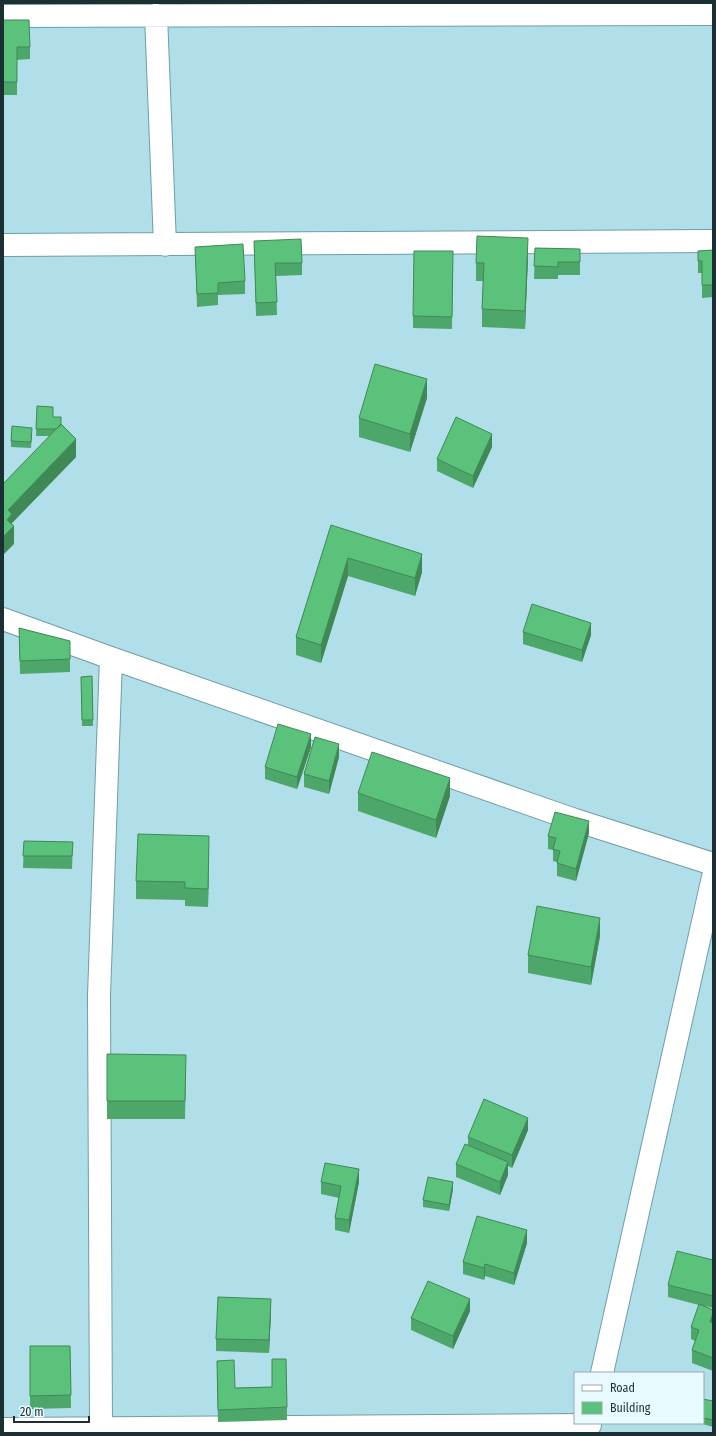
<svg xmlns="http://www.w3.org/2000/svg" width="716" height="1436" font-family="'Fira Sans Condensed',sans-serif">
<rect width="100%" height="100%" fill="#b0dfe9"/>
<g fill="none" stroke-linecap="round" stroke-linejoin="round">
<!-- street casing -->
<g stroke="#709da7" stroke-width="24">
<path id="street" d="M 156,15 L 165,245
M 3,16 L 713,14
M 3,245 L 713,241
M 3,619 L 111,658 L 575,820 L 713,864
M 602,1373 L 713,877
M 101,1428 L 99,996 L 111,658
M 3,1429 L 590,1425"/>
</g>
<!-- street -->
<use href="#street" stroke="#fff" stroke-width="22"/>
</g>
<!-- wall -->
<path fill="#4ea76a" d="M 3,20 L 30,47 L 30,59 L 17,60 L 17,95 L 3,95 Z
M 254,241 L 302,263 L 302,275 L 276,276 L 277,315 L 256,316 Z
M 195,247 L 245,281 L 245,294 L 218,295 L 218,305 L 197,307 Z
M 535,248 L 580,249 L 580,275 L 558,275 L 558,279 L 534,279 Z
M 713,250 L 713,297 L 702,298 L 702,273 L 698,273 L 698,251 Z
M 528,257 L 525,329 L 482,327 L 482,309 L 483,281 L 476,281 L 476,263 Z
M 453,264 L 452,329 L 413,328 L 413,316 Z
M 427,398 L 410,452 L 359,437 L 359,418 Z
M 37,406 L 53,417 L 61,425 L 76,457 L 12,523 L 14,544 L 3,484 L 50,436 L 36,436 Z
M 32,434 L 31,448 L 11,447 L 11,441 Z
M 492,447 L 473,488 L 437,471 L 437,459 Z
M 331,525 L 422,572 L 415,596 L 348,576 L 321,663 L 296,655 L 296,637 Z
M 19,628 L 70,641 L 70,672 L 20,674 Z
M 523,632 L 591,635 L 582,662 L 523,644 Z
M 92,676 L 93,726 L 82,726 L 81,677 Z
M 311,747 L 297,789 L 265,779 L 265,767 Z
M 339,757 L 329,794 L 304,787 L 304,774 Z
M 358,793 L 450,796 L 436,838 L 358,811 Z
M 589,833 L 576,881 L 557,876 L 557,862 L 553,861 L 553,850 L 548,849 L 548,836 Z
M 24,841 L 73,842 L 72,869 L 23,868 Z
M 209,854 L 208,907 L 185,906 L 185,900 L 136,899 L 136,881 Z
M 600,936 L 591,985 L 528,973 L 528,955 Z
M 107,1054 L 186,1073 L 185,1119 L 107,1119 Z
M 528,1130 L 512,1168 L 508,1166 L 508,1175 L 500,1195 L 456,1177 L 456,1164 L 468,1145 L 468,1137 Z
M 321,1182 L 359,1182 L 349,1233 L 335,1230 L 335,1218 L 339,1198 L 321,1194 Z
M 453,1189 L 449,1211 L 423,1207 L 423,1200 Z
M 527,1243 L 514,1285 L 485,1276 L 484,1280 L 463,1274 L 463,1262 Z
M 713,1260 L 713,1308 L 705,1306 L 713,1310 L 713,1371 L 692,1363 L 692,1350 L 695,1341 L 691,1339 L 691,1327 L 699,1305 L 668,1297 L 668,1285 Z
M 271,1311 L 269,1353 L 216,1351 L 216,1339 Z
M 470,1311 L 453,1349 L 411,1330 L 411,1318 Z
M 30,1346 L 70,1346 L 71,1408 L 30,1409 Z
M 217,1374 L 235,1388 L 272,1387 L 287,1407 L 287,1420 L 218,1422 Z
M 703,1400 L 713,1401 L 713,1427 L 699,1423 L 703,1423 Z"/>
<!-- shaded-wall -->
<path fill="#408856" d="M 528,238 L 528,257 L 525,329 L 525,311 Z
M 427,379 L 427,398 L 410,452 L 410,434 Z
M 492,434 L 492,447 L 473,488 L 473,476 Z
M 76,439 L 76,457 L 12,523 L 12,528 L 14,526 L 14,544 L 3,555 L 3,537 L 7,520 L 8,510 Z
M 422,554 L 422,572 L 415,596 L 415,578 Z
M 348,558 L 348,576 L 321,663 L 321,645 Z
M 591,623 L 591,635 L 582,662 L 582,650 Z
M 311,734 L 311,747 L 297,789 L 297,777 Z
M 339,744 L 339,757 L 329,794 L 329,781 Z
M 450,778 L 450,796 L 436,838 L 436,820 Z
M 589,821 L 589,833 L 576,881 L 576,869 Z
M 209,836 L 209,854 L 208,907 L 208,889 Z
M 600,918 L 600,936 L 591,985 L 591,967 Z
M 528,1118 L 528,1130 L 512,1168 L 512,1155 Z
M 508,1162 L 508,1175 L 500,1195 L 500,1182 Z
M 359,1169 L 359,1182 L 349,1233 L 349,1220 Z
M 453,1182 L 453,1189 L 449,1211 L 449,1205 Z
M 527,1230 L 527,1243 L 514,1285 L 514,1273 Z
M 485,1264 L 485,1276 L 484,1280 L 484,1268 Z
M 271,1299 L 271,1311 L 269,1353 L 269,1340 Z
M 470,1299 L 470,1311 L 453,1349 L 453,1336 Z
M 713,1313 L 713,1325 L 710,1322 Z"/>
<!-- building -->
<path fill="#5bc27b" stroke="#408856" d="M 3,20 L 29,20 L 30,47 L 17,47 L 17,82 L 3,82 Z
M 477,236 L 528,238 L 525,311 L 482,309 L 484,263 L 476,263 Z
M 301,239 L 302,263 L 275,263 L 277,302 L 256,303 L 254,241 Z
M 243,244 L 245,281 L 218,283 L 218,293 L 197,294 L 195,247 Z
M 535,248 L 580,249 L 580,262 L 558,262 L 558,267 L 534,266 Z
M 713,250 L 713,285 L 702,285 L 702,261 L 698,261 L 698,251 Z
M 414,251 L 453,251 L 452,317 L 413,316 Z
M 375,364 L 427,379 L 410,434 L 359,418 Z
M 37,406 L 53,407 L 53,417 L 61,417 L 61,425 L 56,429 L 36,429 Z
M 456,417 L 492,434 L 473,476 L 437,459 Z
M 61,424 L 76,439 L 8,510 L 12,514 L 7,520 L 14,526 L 3,537 L 3,484 Z
M 12,426 L 32,428 L 31,442 L 11,441 Z
M 331,525 L 422,554 L 415,578 L 348,558 L 321,645 L 296,637 Z
M 532,604 L 591,623 L 582,650 L 523,632 Z
M 19,628 L 70,641 L 70,659 L 20,661 Z
M 92,676 L 93,720 L 82,720 L 81,677 Z
M 278,724 L 311,734 L 297,777 L 265,767 Z
M 315,737 L 339,744 L 329,781 L 304,774 Z
M 372,752 L 450,778 L 436,820 L 358,793 Z
M 555,812 L 589,821 L 576,869 L 557,863 L 560,851 L 553,849 L 556,838 L 548,836 Z
M 138,834 L 209,836 L 208,889 L 185,888 L 185,882 L 136,881 Z
M 24,841 L 73,842 L 72,856 L 23,856 Z
M 537,906 L 600,918 L 591,967 L 528,955 Z
M 107,1054 L 186,1055 L 185,1101 L 107,1101 Z
M 484,1099 L 528,1118 L 512,1155 L 468,1137 Z
M 465,1144 L 508,1162 L 500,1182 L 456,1164 Z
M 325,1163 L 359,1169 L 349,1220 L 335,1218 L 341,1186 L 321,1182 Z
M 428,1177 L 453,1182 L 449,1205 L 423,1200 Z
M 477,1216 L 527,1230 L 514,1273 L 485,1264 L 484,1268 L 463,1262 Z
M 677,1251 L 713,1260 L 713,1296 L 668,1285 Z
M 428,1281 L 470,1299 L 453,1336 L 411,1318 Z
M 218,1297 L 271,1299 L 269,1340 L 216,1339 Z
M 699,1304 L 713,1310 L 713,1313 L 710,1322 L 713,1323 L 713,1358 L 692,1350 L 699,1330 L 691,1327 Z
M 30,1346 L 70,1346 L 71,1395 L 30,1396 Z
M 272,1359 L 286,1359 L 287,1407 L 218,1410 L 217,1361 L 234,1360 L 235,1388 L 272,1387 Z
M 703,1399 L 713,1401 L 713,1420 L 703,1418 Z"/>
<!-- border -->
<rect width="716" height="1436" fill="none" stroke="#1c2f33" stroke-width="8"/>
<!-- legend -->
<rect x="574" y="1372" width="130" height="52" fill="#e8fafe" stroke="#96a9ad"/>
<rect x="582" y="1385" width="20" height="6" fill="#ffffff" stroke="#96a9ad"/>
<text x="610" y="1392" font-size="12" fill="#1c2f33">Road</text>
<rect x="582" y="1402" width="20" height="12" fill="#5bc27b" stroke="#96a9ad"/>
<text x="610" y="1412" font-size="12" fill="#1c2f33">Building</text>
<!-- scale -->
<path d="M14 1416v6h75v-6" fill="none" stroke="#1c2f33" stroke-width="2"/>
<text x="20" y="1416" font-size="12" fill="#1c2f33" stroke="#e8fafe" stroke-width="3" paint-order="stroke">20 m</text>
</svg>
